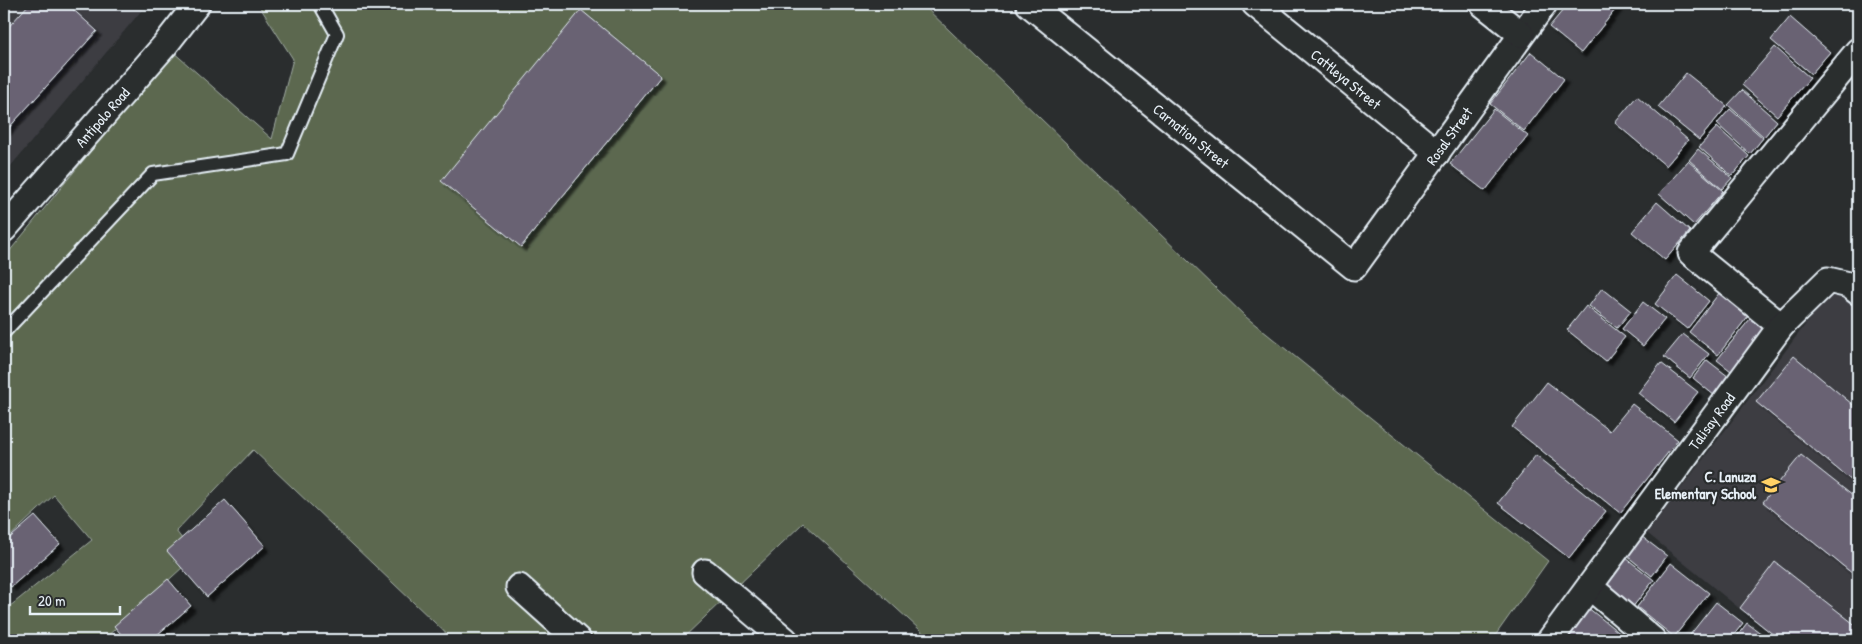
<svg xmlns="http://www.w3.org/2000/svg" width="1862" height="644" font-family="'Patrick Hand',sans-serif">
<defs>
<filter id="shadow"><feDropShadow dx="4.5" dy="4.5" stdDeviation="1" flood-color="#0009"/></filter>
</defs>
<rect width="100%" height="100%" fill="#2a2d2e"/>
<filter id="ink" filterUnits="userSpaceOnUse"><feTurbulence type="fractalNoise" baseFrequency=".02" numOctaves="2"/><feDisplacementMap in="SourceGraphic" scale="10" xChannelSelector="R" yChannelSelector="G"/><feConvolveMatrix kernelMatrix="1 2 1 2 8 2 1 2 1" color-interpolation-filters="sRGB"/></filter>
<g filter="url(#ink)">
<!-- built -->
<path fill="#3d3d43" d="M 4,4 L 147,4 L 4,174 Z
M 1839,293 L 1858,308 L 1858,640 L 1778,640 L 1647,533 L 1827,296 Z"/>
<!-- green -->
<path fill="#5b6850" stroke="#a2aca4" d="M 258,4 L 922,4 L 1246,317 L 1548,561 L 1492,640 L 931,640 L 803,523 L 681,640 L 453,640 L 253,450 L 176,531 L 195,556 L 103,640 L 4,640 L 4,611 L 92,540 L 54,495 L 4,542 L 4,258 L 172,51 L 272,139 L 293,59 Z"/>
<!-- building -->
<path fill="#696273" stroke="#e8f1f8" filter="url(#shadow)" d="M 29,4 L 67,4 L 97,31 L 4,133 L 4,32 Z
M 1568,4 L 1617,4 L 1619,5 L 1581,53 L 1549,27 Z
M 581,10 L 661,76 L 521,247 L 441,181 Z
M 1790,17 L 1830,52 L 1811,74 L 1771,40 Z
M 1775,47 L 1810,78 L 1777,116 L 1742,85 Z
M 1531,52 L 1564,79 L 1524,131 L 1490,104 Z
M 1686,73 L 1727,106 L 1699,140 L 1658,107 Z
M 1742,90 L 1777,121 L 1764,137 L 1728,105 Z
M 1637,96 L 1688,140 L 1666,166 L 1615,123 Z
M 1494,109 L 1528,136 L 1485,191 L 1450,164 Z
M 1730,109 L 1763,138 L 1750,154 L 1717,124 Z
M 1717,127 L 1749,156 L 1732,176 L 1699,147 Z
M 1698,149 L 1732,178 L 1722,189 L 1689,160 Z
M 1688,161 L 1723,191 L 1694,225 L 1659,194 Z
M 1657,202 L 1690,231 L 1665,260 L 1632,232 Z
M 1677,275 L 1709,301 L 1687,329 L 1655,304 Z
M 1602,288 L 1631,311 L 1617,328 L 1589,306 Z
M 1720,292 L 1749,315 L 1718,355 L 1689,332 Z
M 1643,302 L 1665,319 L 1643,346 L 1622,329 Z
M 1586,306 L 1625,337 L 1606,361 L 1567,330 Z
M 1754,314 L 1768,325 L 1731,371 L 1717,360 Z
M 1683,334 L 1709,354 L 1690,378 L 1664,357 Z
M 1794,356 L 1858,409 L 1858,486 L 1756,402 Z
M 1707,360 L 1729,377 L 1715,396 L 1693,378 Z
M 1661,363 L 1698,392 L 1674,422 L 1638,393 Z
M 1547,382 L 1610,431 L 1632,404 L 1678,440 L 1620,513 L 1512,427 Z
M 1536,455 L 1606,511 L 1569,558 L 1498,503 Z
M 1801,455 L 1858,500 L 1858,578 L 1763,502 Z
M 225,500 L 265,546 L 207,597 L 167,551 Z
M 35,516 L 60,544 L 11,587 L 4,578 L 4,543 Z
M 1641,536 L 1667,556 L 1652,576 L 1627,556 Z
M 1626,558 L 1654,580 L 1628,613 L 1601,592 Z
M 1775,562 L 1858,627 L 1849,640 L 1780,640 L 1740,608 Z
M 1671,563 L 1709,593 L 1674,637 L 1637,607 Z
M 168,579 L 191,606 L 151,640 L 126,640 L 114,626 Z
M 1716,602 L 1743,623 L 1730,640 L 1686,640 Z
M 1587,607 L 1622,635 L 1618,640 L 1561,640 Z
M 1747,623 L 1770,640 L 1734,640 Z"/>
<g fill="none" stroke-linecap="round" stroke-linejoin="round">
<!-- lane casing -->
<g stroke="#e8f1f8" stroke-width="16">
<path id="lane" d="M 4,332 L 153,174 L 287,154 L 337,34 L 320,4"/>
</g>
<!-- street casing -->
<g stroke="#e8f1f8" stroke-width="29">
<g id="street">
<path id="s1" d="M 1029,4 L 1354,267 L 1544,4"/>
<path id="s2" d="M 1255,4 L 1437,153"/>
<path d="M 1483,4 L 1521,34"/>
<path id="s3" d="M 4,229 L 165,45 L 197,4"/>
<path d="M 1781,326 L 1691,253 L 1858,51"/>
<path d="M 705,572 L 785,640"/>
<path d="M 519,587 L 578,640"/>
<path d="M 1590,587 L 1653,640"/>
<path id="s4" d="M 1550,640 L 1781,326 L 1828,280 L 1849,285 L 1858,292"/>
</g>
</g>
<!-- lane -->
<use href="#lane" stroke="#2a2d2e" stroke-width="12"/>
<!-- street -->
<use href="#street" stroke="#2a2d2e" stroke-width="25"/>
</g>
</g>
<!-- icons -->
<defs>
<g id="school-bare" transform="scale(1.5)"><path d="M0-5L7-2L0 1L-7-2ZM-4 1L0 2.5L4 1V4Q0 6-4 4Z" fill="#ffd166" stroke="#2a2d2e" stroke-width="2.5" paint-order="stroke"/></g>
</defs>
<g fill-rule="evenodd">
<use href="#school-bare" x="1771" y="485"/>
</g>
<g text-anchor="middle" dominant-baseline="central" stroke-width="4.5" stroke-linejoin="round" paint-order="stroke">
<!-- street labels -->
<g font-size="15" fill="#e8f1f8" stroke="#2a2d2e">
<text stroke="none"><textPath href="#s2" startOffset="118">Cattleya Street</textPath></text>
<text stroke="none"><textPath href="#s3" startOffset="149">Antipolo Road</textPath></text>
<text stroke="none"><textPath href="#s1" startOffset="209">Carnation Street</textPath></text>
<text stroke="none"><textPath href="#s1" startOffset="580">Rosal Street</textPath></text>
<text stroke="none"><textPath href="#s4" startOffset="272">Talisay Road</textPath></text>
</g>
<!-- poi labels -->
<g font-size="15" font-weight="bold" fill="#e8f1f8" stroke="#2a2d2e" text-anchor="end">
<text x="1756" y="476">C. Lanuza<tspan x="1756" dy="17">Elementary School</tspan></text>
</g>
</g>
<!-- margin -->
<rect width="1862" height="644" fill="none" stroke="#2a2d2e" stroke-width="20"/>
<rect x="10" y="10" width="1842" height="624" fill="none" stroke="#e8f1f8" stroke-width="2" filter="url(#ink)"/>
<!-- scale -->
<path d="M30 606v8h90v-8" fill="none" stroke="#e8f1f8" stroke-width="2.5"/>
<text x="38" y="606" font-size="15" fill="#e8f1f8" stroke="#2a2d2e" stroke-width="4" paint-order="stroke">20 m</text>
</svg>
